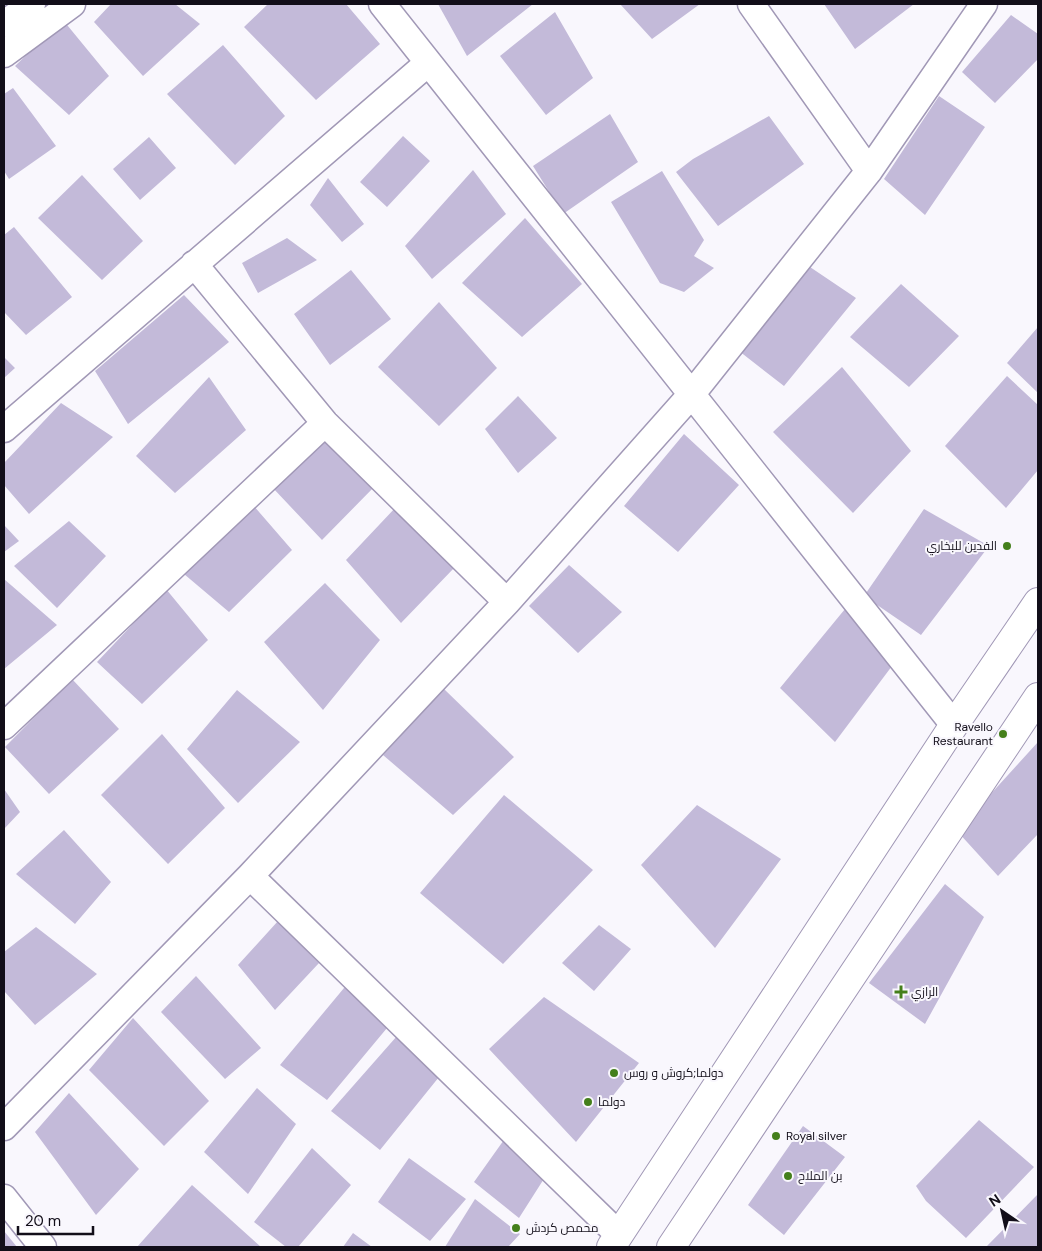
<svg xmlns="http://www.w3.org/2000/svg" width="1042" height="1251" font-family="'DM Sans',Cairo,sans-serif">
<rect width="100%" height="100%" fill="#f9f7fd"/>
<!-- building -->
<path fill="#c3bad9" d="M 111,4 L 175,4 L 200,24 L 143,76 L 94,22 Z
M 268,4 L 346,4 L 380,44 L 316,100 L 244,27 Z
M 438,4 L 533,4 L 467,56 Z
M 620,4 L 700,4 L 652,39 Z
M 824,4 L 914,4 L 855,49 Z
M 555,12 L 593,78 L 546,115 L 500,56 Z
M 1011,15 L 1038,34 L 1038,59 L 995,103 L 962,72 Z
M 63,20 L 109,76 L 69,115 L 15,66 Z
M 223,45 L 285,116 L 235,165 L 167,94 Z
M 13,88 L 56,146 L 9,179 L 4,171 L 4,94 Z
M 939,96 L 985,127 L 925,215 L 884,179 Z
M 610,114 L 638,162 L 563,214 L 533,166 Z
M 769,116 L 804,164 L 718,226 L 676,172 L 693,159 Z
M 403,136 L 430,161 L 387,207 L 360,182 Z
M 149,137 L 176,168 L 140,200 L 113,169 Z
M 473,170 L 506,214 L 432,279 L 405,246 Z
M 662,171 L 704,240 L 694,256 L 714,268 L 684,292 L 660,283 L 611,202 Z
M 82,175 L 143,241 L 102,280 L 38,218 Z
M 328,178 L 364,224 L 342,242 L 310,205 Z
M 525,218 L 582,284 L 522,337 L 462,283 Z
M 14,227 L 72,297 L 26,335 L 4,312 L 4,235 Z
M 287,238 L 317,260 L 258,293 L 242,263 Z
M 810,267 L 856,298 L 784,386 L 739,351 Z
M 351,270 L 391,319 L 330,365 L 294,314 Z
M 901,284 L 959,336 L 909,387 L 850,337 Z
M 184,295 L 229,342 L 128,424 L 95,371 Z
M 439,302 L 497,368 L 439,426 L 378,367 Z
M 1038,327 L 1038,393 L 1007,363 Z
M 4,357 L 15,368 L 4,378 Z
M 842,367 L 911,451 L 853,513 L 773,432 Z
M 1007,376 L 1038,405 L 1038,470 L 1006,508 L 945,446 Z
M 209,377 L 246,430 L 175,493 L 136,456 Z
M 518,396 L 557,438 L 518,473 L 485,429 Z
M 61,403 L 113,437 L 29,514 L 4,485 L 4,463 Z
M 684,434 L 739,485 L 678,552 L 624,506 Z
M 327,437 L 376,485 L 322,540 L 272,487 Z
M 253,505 L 292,550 L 229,612 L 184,574 Z
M 396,507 L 455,567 L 401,623 L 346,560 Z
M 924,509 L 989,546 L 921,635 L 864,596 Z
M 69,521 L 106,556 L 57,608 L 14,566 Z
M 4,525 L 19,541 L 4,552 Z
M 569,565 L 622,612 L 578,653 L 529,606 Z
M 4,579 L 57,625 L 4,669 Z
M 325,583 L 380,640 L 323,710 L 264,642 Z
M 166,589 L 208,640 L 142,704 L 97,662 Z
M 845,609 L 895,662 L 835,742 L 780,688 Z
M 72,679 L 119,729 L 49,794 L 5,747 Z
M 444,689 L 514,757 L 453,815 L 383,755 Z
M 237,690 L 300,742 L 238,803 L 187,749 Z
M 162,734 L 225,808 L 168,864 L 101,795 Z
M 1038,742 L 1038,834 L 998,876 L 957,831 Z
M 4,789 L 20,812 L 4,829 Z
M 504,795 L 593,870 L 503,964 L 420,893 Z
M 697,805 L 781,859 L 715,948 L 641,865 Z
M 64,830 L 111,882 L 75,924 L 16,874 Z
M 945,884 L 984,917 L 925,1024 L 869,983 Z
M 278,921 L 319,963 L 275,1010 L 238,965 Z
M 599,925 L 631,949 L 594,991 L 562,963 Z
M 36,927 L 97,974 L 35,1025 L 4,991 L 4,952 Z
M 196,976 L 261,1048 L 225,1079 L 161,1012 Z
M 349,982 L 392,1022 L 327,1100 L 280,1065 Z
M 544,997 L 639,1063 L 576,1142 L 489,1049 Z
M 133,1018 L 209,1101 L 164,1146 L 89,1070 Z
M 397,1036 L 439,1077 L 380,1150 L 331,1111 Z
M 257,1088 L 296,1124 L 248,1194 L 204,1152 Z
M 69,1093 L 139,1169 L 96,1215 L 35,1132 Z
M 979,1120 L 1034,1167 L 966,1238 L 926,1201 L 916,1186 Z
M 803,1126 L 845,1157 L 784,1235 L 748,1205 Z
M 506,1137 L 547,1174 L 519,1218 L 474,1182 Z
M 312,1148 L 351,1185 L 298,1247 L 286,1247 L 254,1222 Z
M 409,1158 L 466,1199 L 430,1241 L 378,1202 Z
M 192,1185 L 261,1247 L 137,1247 Z
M 1038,1194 L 1038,1247 L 988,1247 L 987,1246 Z
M 475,1199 L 520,1234 L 508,1247 L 445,1247 Z
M 4,1231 L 17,1247 L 4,1247 Z
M 353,1233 L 372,1247 L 343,1247 Z"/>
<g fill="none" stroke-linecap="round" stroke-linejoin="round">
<!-- street casing -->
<g stroke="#a198b6" stroke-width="29">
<path id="street" d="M 382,4 L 954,725
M 751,4 L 869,171
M 4,24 L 32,4
M 4,54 L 72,4
M 194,264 L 325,423 L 507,602
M 4,429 L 428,63
M 4,726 L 325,423
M 250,876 L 619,1235
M 4,1127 L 250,876 L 507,602 L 691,395 L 869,171 L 984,4
M 4,1198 L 43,1247"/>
</g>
<!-- primary casing -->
<g stroke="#a198b6" stroke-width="30">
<path id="primary" d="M 611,1247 L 954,725 L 1038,602
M 671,1247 L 1038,697"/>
</g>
<!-- street -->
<use href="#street" stroke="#fff" stroke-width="26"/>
<!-- primary -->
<use href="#primary" stroke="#fff" stroke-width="28"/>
</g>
<!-- markers -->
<g fill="#447f1b" stroke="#f9f7fd" stroke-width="2">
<circle cx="1007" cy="546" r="5"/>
<circle cx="1003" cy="734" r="5"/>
<path d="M898.5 984.5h5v5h5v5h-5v5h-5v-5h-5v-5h5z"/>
<circle cx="614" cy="1073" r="5"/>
<circle cx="588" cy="1102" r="5"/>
<circle cx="776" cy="1136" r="5"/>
<circle cx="788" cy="1176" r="5"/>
<circle cx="516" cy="1228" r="5"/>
</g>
<g text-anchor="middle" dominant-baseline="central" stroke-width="4" stroke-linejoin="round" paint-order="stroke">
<!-- poi labels -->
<g font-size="12" fill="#120e19" stroke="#f9f7fd" text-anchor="start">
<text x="997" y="546" text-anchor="end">الفدين للبخاري</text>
<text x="993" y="727" text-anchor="end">Ravello<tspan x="993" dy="14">Restaurant</tspan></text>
<text x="911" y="992">الرازي</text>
<text x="624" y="1073">دولما;كروش و روس</text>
<text x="598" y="1102">دولما</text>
<text x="786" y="1136">Royal silver</text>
<text x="798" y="1176">بن الملاح</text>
<text x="526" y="1228">محمص كردش</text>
</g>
</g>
<!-- border -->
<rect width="1042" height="1251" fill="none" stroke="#120e19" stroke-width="10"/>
<!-- north arrow -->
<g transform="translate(1002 1211) rotate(326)" stroke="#f9f7fd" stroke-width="4" paint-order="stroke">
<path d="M0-4L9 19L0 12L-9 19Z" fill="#120e19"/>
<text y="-8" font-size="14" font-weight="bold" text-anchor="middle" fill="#120e19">N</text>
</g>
<!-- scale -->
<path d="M18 1226v8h75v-8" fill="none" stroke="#120e19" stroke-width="2.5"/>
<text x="25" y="1226" font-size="15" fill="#120e19" stroke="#f9f7fd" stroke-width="4" paint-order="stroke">20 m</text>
</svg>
